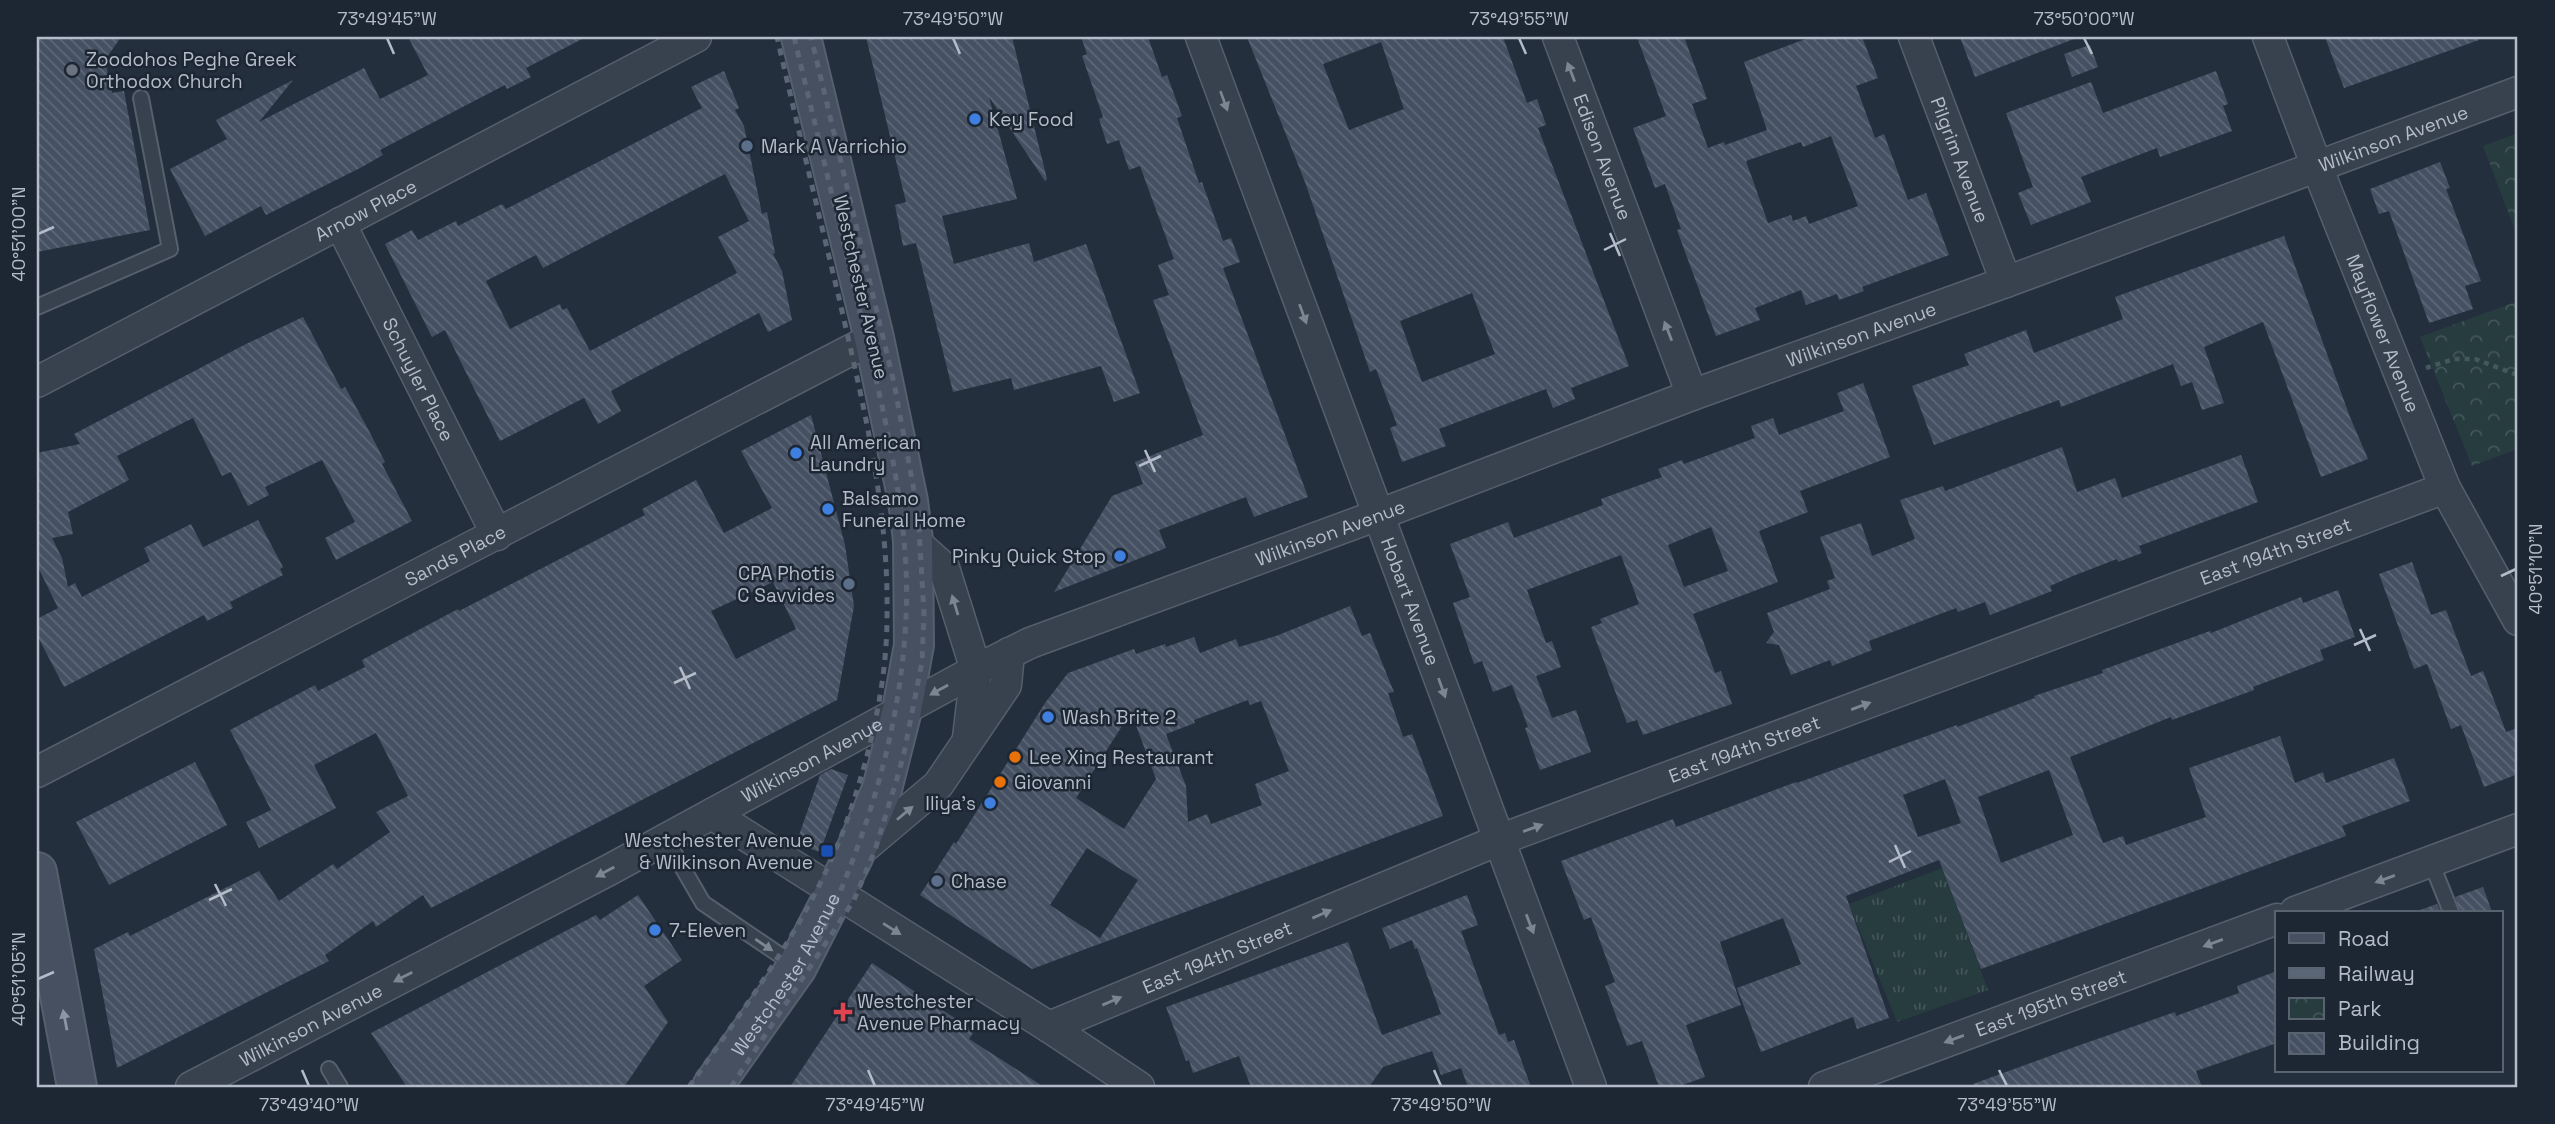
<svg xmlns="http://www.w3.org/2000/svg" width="2555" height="1124" font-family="'Space Grotesk',sans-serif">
<defs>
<pattern id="grass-tufts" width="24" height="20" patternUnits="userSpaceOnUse" patternTransform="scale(1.75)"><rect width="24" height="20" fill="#263c3f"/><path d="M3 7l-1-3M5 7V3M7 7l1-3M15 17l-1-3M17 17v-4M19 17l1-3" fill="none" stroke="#435659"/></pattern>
<pattern id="park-crowns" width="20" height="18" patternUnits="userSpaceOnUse" patternTransform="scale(1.75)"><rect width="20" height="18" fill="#263c3f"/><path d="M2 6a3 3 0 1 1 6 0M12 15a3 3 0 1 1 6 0" fill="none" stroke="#435659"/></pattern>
<pattern id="building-back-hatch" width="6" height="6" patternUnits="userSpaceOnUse" patternTransform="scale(1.75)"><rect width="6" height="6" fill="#455162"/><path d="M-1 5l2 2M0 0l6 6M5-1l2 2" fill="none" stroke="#5d6877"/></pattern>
</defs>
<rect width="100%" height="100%" fill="#242f3e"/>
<!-- grass -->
<path fill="url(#grass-tufts)" d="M 1942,868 L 1988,990 L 1897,1022 L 1849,904 Z"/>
<!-- park -->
<path fill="url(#park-crowns)" d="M 2518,133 L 2518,238 L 2483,146 Z
M 2518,301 L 2518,449 L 2472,466 L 2420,337 Z"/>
<!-- pitch -->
<path fill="#263c3f" d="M 2518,150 L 2518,184 L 2507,154 Z"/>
<!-- building -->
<path fill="url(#building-back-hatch)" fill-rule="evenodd" d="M 37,37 L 121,37 L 105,60 L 112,93 L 124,91 L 150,230 L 37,252 Z
M 408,37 L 586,37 L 526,68 L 531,77 L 507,89 L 505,85 L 380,150 L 383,155 L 362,167 L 266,215 L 261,206 L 205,236 L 170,169 L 227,139 L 216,120 L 293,80 L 259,122 L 364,68 L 380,99 L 428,75 Z
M 866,37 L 1012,37 L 1047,179 L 1045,181 L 989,97 L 1017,199 L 942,216 L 954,264 L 1029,243 L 1034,262 L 1086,244 L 1140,393 L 1114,402 L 1101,366 L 1014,390 L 1011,378 L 953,392 L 916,243 L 903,246 L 895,205 L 906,202 Z
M 1081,37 L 1148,37 L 1162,77 L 1167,75 L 1182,116 L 1177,118 L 1199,183 L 1202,182 L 1223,241 L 1231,238 L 1240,262 L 1223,268 L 1308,497 L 1254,517 L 1246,497 L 1159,530 L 1166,548 L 1054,592 L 1112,496 L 1143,484 L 1135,462 L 1203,435 L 1153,300 L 1169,295 L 1158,265 L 1174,259 L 1140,166 L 1129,170 L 1119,140 L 1107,144 L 1099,119 L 1103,117 L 1082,56 L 1087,54 Z
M 1247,37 L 1503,37 L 1527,103 L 1537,99 L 1546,125 L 1538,128 L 1629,366 L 1571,388 L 1575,399 L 1553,408 L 1546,389 L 1439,429 L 1446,446 L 1402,462 L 1390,428 L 1397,425 L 1376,369 L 1370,372 L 1305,182 ZM 1381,42 L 1404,109 L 1349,130 L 1323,64 ZM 1472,293 L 1495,354 L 1422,382 L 1400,321 Z
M 1637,37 L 1684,37 L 1707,99 L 1692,104 L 1708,148 L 1724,142 L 1725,145 L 1767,130 L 1744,62 L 1811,37 L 1862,37 L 1878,78 L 1856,86 L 1875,138 L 1884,134 L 1908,200 L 1926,193 L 1949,255 L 1862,287 L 1864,291 L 1839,300 L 1837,294 L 1806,305 L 1801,290 L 1755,308 L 1760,320 L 1716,336 L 1677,230 L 1681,229 L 1665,184 L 1655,188 L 1633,128 L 1666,116 ZM 1831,136 L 1858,206 L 1809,224 L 1806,216 L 1793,221 L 1791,215 L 1768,223 L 1746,161 L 1801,142 L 1803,147 Z
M 1960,37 L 2074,37 L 2074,39 L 1975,77 Z
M 2325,37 L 2479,37 L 2479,40 L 2344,88 Z
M 2090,45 L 2098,67 L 2072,77 L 2064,54 Z
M 724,71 L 739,108 L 735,110 L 744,126 L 762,214 L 767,212 L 775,253 L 773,254 L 782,271 L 792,320 L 768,332 L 759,313 L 631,380 L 611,391 L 621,411 L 598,424 L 584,398 L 500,441 L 445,330 L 432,337 L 385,244 L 412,230 L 418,240 L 456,221 L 458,226 L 502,204 L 506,209 L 600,161 L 702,108 L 691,87 ZM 725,174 L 749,221 L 718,237 L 737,273 L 590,351 L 567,308 L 562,310 L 560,304 L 510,329 L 486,281 L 536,255 L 543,268 Z
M 2216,71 L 2228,104 L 2223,106 L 2232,131 L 2160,157 L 2157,148 L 2081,177 L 2091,202 L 2031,225 L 2018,193 L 2033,187 L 2006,113 L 2091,82 L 2103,113 Z
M 2440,162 L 2450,188 L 2446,189 L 2481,281 L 2465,286 L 2473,309 L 2429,323 L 2389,211 L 2379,214 L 2370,189 Z
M 2284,236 L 2350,417 L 2368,459 L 2321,477 L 2263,322 L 2204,347 L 2224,403 L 2202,410 L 2192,382 L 2181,386 L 2173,364 L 2061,407 L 2059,400 L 1934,445 L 1912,386 L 1969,365 L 1964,354 L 2026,330 L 2034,353 L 2123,319 L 2115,297 Z
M 303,317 L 341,389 L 345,387 L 368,429 L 385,462 L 382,464 L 412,521 L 336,560 L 325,538 L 355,522 L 322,460 L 265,487 L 269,495 L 248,506 L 231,472 L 222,476 L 193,418 L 117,456 L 129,480 L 68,512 L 73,534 L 52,538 L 62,558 L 68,587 L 75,583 L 82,597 L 150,561 L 144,548 L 191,524 L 203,547 L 258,520 L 283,567 L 280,569 L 283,575 L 230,602 L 233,608 L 207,621 L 204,615 L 64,687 L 37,635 L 37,619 L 58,608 L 37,565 L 37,453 L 80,444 L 74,434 L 246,344 Z
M 1863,383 L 1890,457 L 1800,491 L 1808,512 L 1759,531 L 1778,582 L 1693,614 L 1715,673 L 1721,671 L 1732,704 L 1643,735 L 1637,720 L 1627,723 L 1591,627 L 1602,623 L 1600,619 L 1639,604 L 1621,555 L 1527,590 L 1546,643 L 1552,641 L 1561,667 L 1536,676 L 1552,718 L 1576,710 L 1591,752 L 1540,770 L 1525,728 L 1528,727 L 1512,685 L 1493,692 L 1482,661 L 1474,664 L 1453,603 L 1470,597 L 1450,544 L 1508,522 L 1514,538 L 1603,505 L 1601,499 L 1662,477 L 1658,469 L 1682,460 L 1684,464 L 1755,438 L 1751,426 L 1773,418 L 1779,435 L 1844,411 L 1837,393 ZM 1711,527 L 1728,571 L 1684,587 L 1668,545 Z
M 811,415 L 845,545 L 854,606 L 837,700 L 431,908 L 423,895 L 376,927 L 373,921 L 325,955 L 329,961 L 117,1068 L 94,949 L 128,932 L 130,936 L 259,871 L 279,901 L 333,864 L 337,869 L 390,832 L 376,812 L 408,796 L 376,733 L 314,765 L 336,808 L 259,848 L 246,822 L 271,810 L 230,730 L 315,685 L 318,691 L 365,667 L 362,660 L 458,609 L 459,611 L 645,515 L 642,509 L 696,480 L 724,533 L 772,508 L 741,451 ZM 773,582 L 796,629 L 736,659 L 711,611 Z
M 2062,447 L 2077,492 L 2115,478 L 2122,498 L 2241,455 L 2258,502 L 2139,546 L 2142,553 L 2118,562 L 2117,559 L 2073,576 L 2050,586 L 2052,591 L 1990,615 L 1985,602 L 1958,612 L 1956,608 L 1869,641 L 1872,650 L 1832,666 L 1830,660 L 1791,675 L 1779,645 L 1766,643 L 1774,632 L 1767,613 L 1830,589 L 1827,581 L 1835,578 L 1820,537 L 1861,523 L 1872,556 L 1915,539 L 1900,500 L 1943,486 L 1945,491 Z
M 2412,562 L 2431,615 L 2446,610 L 2471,676 L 2483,671 L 2506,732 L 2518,728 L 2518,774 L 2484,787 L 2461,725 L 2451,729 L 2427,664 L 2414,669 L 2379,574 Z
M 2338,590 L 2355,637 L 2320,650 L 2324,660 L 2253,687 L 2254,690 L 2172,720 L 2171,717 L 2070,757 L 2103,843 L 2123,836 L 2126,845 L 2206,817 L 2189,768 L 2280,736 L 2295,783 L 2323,772 L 2326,783 L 2394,758 L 2410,801 L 2342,826 L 2346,836 L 1981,969 L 1939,860 L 1846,896 L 1889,1018 L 1857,1029 L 1853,1017 L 1761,1052 L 1737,988 L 1801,964 L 1783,918 L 1720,942 L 1741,1005 L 1686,1025 L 1705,1077 L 1677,1087 L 1659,1087 L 1642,1041 L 1627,1046 L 1605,986 L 1615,982 L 1591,917 L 1584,920 L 1561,861 L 1673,819 L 1676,827 L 1796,782 L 1797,783 L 1957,725 L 1957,727 L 2035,698 L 2034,696 L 2103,673 L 2102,670 L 2210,631 L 2211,633 L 2301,597 L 2303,603 ZM 2049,770 L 2073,835 L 2001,863 L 1978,797 ZM 1945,779 L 1961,823 L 1918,837 L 1903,795 Z
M 1350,606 L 1362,636 L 1370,633 L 1394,692 L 1388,693 L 1403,737 L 1412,734 L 1443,816 L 1032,969 L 920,895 L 954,842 L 956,844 L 1045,703 L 1068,673 L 1134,649 L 1136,654 L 1165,644 L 1166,647 L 1194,637 L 1200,653 L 1236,639 L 1239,647 L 1276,636 ZM 1248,700 L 1250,705 L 1261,701 L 1289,771 L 1255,784 L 1262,805 L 1211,824 L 1207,814 L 1188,822 L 1186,786 L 1166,734 L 1195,723 L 1194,720 ZM 1131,712 L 1156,779 L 1124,829 L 1076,798 ZM 1087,848 L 1138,880 L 1100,938 L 1050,905 Z
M 195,762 L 227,825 L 109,885 L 76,822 Z
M 831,769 L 848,775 L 820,852 L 796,844 L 820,775 Z
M 2483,887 L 2492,912 L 2460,912 L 2455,897 Z
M 638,895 L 682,960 L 644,986 L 668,1022 L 624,1087 L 407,1087 L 371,1033 L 596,915 L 600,920 Z
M 1467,895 L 1478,925 L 1461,931 L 1499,1035 L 1505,1033 L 1508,1042 L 1514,1040 L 1531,1087 L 1468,1087 L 1461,1068 L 1441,1075 L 1432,1051 L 1383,1067 L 1369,1087 L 1251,1087 L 1239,1056 L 1193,1073 L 1189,1060 L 1186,1061 L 1166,1007 L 1348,942 L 1382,1035 L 1441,1014 L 1417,948 L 1415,949 L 1412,940 L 1390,949 L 1382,928 Z
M 2437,904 L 2441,912 L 2421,912 L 2420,910 Z
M 872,963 L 974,1031 L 969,1039 L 1044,1087 L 790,1087 Z
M 2277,971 L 2277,1043 L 2196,1071 L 2202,1087 L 1973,1087 L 1973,1084 L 2080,1045 L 2175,1012 L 2176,1016 L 2239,993 L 2237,986 Z"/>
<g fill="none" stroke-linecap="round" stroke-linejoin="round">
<!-- lane casing -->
<g stroke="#565f6c" stroke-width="18">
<path id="lane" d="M 37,307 L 170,249 L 141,98
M 666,839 L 703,903 L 796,966
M 2431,862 L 2451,912
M 329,1069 L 340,1087"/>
</g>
<!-- street casing -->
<g stroke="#565f6c" stroke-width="33">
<g id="street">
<path id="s1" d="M 1201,37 L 1591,1087"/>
<path id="s2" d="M 1558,37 L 1692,395"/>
<path id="s3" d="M 1914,37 L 2006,282"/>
<path id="s4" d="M 2268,37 L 2317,167 L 2445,488 L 2518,620"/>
<path id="s5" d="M 340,223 L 497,535"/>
<path id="s6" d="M 37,382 L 696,37"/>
<path d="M 913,540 L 944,568 L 976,670 L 968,738"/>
<path id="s7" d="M 37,772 L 874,338"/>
<path d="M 712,814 L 1049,1027 L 1139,1087"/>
<path d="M 855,855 L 938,785 L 1006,685 L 1009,653"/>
<path d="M 2295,912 L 2518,829"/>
<path id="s8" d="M 1049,1027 L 1499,840 L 2445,488"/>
<path id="s9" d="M 191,1087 L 609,870 L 976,670 L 1030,643 L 1378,515 L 1692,395 L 2006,282 L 2518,92"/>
<path id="s10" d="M 1824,1087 L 2277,919"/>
</g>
</g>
<!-- secondary casing -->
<g stroke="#565f6c" stroke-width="42">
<g id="secondary">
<path d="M 37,872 L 77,1087"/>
<path id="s11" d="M 712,1087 L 797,967 L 853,857 L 882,789 L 902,710 L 914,645 L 913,540 L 908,501 L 874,338 L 801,37"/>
</g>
</g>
<!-- path -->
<path stroke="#44595c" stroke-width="4.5" stroke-dasharray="5 5" stroke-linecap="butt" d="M 2426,368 L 2454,359 L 2475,359 L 2518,375"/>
<!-- lane -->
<use href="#lane" stroke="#38414e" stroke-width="14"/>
<!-- street -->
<use href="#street" stroke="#38414e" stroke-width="30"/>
<!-- secondary -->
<use href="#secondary" stroke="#465061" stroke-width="38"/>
<!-- rail -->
<path stroke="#5a6575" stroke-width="5" stroke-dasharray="7 7" stroke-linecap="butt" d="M 794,37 C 817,131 839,225 862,320 C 884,411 911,523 906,617 C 901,731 866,839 818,942
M 689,1087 C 746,1005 808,924 844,829 C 868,762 887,688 887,617 C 889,508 863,403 839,298 C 818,211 797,124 777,37
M 731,1087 L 854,900 L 875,850 L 896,782 L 904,753 L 922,662 L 924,614 L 918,512 L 894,383 L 811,37"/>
</g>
<!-- one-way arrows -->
<defs><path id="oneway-solid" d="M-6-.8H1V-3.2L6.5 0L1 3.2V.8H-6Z" transform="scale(1.75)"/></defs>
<g fill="#7c8592">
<use href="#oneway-solid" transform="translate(1571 72) rotate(-111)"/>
<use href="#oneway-solid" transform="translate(1224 101) rotate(70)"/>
<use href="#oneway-solid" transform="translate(1303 314) rotate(70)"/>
<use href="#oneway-solid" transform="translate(1668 331) rotate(-111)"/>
<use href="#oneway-solid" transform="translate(955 605) rotate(-107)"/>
<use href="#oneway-solid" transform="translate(1442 688) rotate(70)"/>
<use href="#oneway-solid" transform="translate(939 690) rotate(151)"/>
<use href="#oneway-solid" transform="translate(1861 706) rotate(-20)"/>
<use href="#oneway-solid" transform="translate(905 813) rotate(-40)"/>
<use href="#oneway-solid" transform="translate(1533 828) rotate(-20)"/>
<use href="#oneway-solid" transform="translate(605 872) rotate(152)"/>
<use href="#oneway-solid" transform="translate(2385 879) rotate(160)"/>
<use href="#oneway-solid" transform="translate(1322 914) rotate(-23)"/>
<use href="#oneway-solid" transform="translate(1530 924) rotate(69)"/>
<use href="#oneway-solid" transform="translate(892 929) rotate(32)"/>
<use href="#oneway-solid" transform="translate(2213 943) rotate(160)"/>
<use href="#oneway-solid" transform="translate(764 945) rotate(34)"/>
<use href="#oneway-solid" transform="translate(403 977) rotate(153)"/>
<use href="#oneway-solid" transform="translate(1112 1001) rotate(-23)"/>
<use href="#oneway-solid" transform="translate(1954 1039) rotate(160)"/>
</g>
<use fill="#8e96a5" href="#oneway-solid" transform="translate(65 1020) rotate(-101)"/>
<!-- ticks -->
<path fill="none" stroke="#b4bcc9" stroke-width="2.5" d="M 387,38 L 394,54M 953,38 L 960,54M 1519,38 L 1526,54M 2084,38 L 2092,54M 1610,233 L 1620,256M 38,234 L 54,227M 1604,250 L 1626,239M 1145,450 L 1155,472M 1139,466 L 1161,456M 2501,576 L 2516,569M 2360,629 L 2370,651M 2354,645 L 2376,635M 680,667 L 690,689M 674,683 L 696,673M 1895,845 L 1905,868M 1889,862 L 1911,851M 215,884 L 226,906M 209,900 L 232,889M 38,979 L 54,972M 302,1070 L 309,1086M 868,1070 L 875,1086M 1434,1070 L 1441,1086M 1999,1070 L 2007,1086"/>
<!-- markers -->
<circle fill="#6b7280" stroke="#1d2633" stroke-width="2.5" cx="72" cy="70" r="7"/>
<g fill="#3f7fe0" stroke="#1d2633" stroke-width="2.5">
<circle cx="975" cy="119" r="7"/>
<circle cx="796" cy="453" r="7"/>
<circle cx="828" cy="509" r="7"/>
<circle cx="1120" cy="556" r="7"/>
<circle cx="1048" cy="717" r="7"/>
<circle cx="990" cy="803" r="7"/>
<circle cx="655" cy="930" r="7"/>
</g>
<g fill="#5c6f8a" stroke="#1d2633" stroke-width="2.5">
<circle cx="747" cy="146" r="7"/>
<circle cx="849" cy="584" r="7"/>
<circle cx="937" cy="881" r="7"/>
</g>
<g fill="#e8710a" stroke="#1d2633" stroke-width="2.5">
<circle cx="1015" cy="757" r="7"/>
<circle cx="1000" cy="782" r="7"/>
</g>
<rect fill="#1a4fb4" stroke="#1d2633" stroke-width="2.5" x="820" y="844" width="14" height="14" rx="3.5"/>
<path fill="#e0444e" stroke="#1d2633" stroke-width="2.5" d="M839.5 1001.5h7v7h7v7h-7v7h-7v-7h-7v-7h7z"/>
<g text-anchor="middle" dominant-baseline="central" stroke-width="5" stroke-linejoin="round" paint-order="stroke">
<!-- poi labels -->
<g font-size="19" fill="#b4bcc9" stroke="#1d2633" text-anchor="start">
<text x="86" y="59">Zoodohos Peghe Greek<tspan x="86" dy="22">Orthodox Church</tspan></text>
<text x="989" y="119">Key Food</text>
<text x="761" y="146">Mark A Varrichio</text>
<text x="810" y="442">All American<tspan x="810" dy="22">Laundry</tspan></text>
<text x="842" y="498">Balsamo<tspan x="842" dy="22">Funeral Home</tspan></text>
<text x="1106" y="556" text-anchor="end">Pinky Quick Stop</text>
<text x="835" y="573" text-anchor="end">CPA Photis<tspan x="835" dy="22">C Savvides</tspan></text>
<text x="1062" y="717">Wash Brite 2</text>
<text x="1029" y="757">Lee Xing Restaurant</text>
<text x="1014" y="782">Giovanni</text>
<text x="976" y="803" text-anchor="end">Iliya's</text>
<text x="813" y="840" text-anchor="end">Westchester Avenue<tspan x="813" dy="22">&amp; Wilkinson Avenue</tspan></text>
<text x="951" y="881">Chase</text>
<text x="669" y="930">7-Eleven</text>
<text x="857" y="1001">Westchester<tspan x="857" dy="22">Avenue Pharmacy</tspan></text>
</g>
<!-- street labels -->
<g font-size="19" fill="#b4bcc9" stroke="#1d2633">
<text stroke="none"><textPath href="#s9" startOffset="2403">Wilkinson Avenue</textPath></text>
<text stroke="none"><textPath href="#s2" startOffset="128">Edison Avenue</textPath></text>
<text stroke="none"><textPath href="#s3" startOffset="131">Pilgrim Avenue</textPath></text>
<text stroke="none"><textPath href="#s6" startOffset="371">Arnow Place</textPath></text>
<text transform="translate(861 287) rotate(77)">Westchester Avenue</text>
<text stroke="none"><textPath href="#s4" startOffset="318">Mayflower Avenue</textPath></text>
<text stroke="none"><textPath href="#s9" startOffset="1836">Wilkinson Avenue</textPath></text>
<text stroke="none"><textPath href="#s5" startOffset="175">Schuyler Place</textPath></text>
<text stroke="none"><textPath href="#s9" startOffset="1269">Wilkinson Avenue</textPath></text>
<text stroke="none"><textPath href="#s8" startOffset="1316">East 194th Street</textPath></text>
<text stroke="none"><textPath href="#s7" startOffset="471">Sands Place</textPath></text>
<text stroke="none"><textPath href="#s1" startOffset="602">Hobart Avenue</textPath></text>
<text stroke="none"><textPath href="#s8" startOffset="749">East 194th Street</textPath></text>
<text stroke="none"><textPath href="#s9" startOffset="702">Wilkinson Avenue</textPath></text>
<text stroke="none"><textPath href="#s8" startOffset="182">East 194th Street</textPath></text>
<text stroke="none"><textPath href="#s11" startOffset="135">Westchester Avenue</textPath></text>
<text stroke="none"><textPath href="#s10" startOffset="242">East 195th Street</textPath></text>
<text stroke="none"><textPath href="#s9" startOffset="135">Wilkinson Avenue</textPath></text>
</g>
</g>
<!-- border -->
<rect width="2555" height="1124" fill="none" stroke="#1d2633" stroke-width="77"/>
<!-- legend -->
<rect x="2275" y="911" width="228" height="161" fill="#1d2633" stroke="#59626f" stroke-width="2"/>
<rect x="2289" y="933" width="35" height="10" fill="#465061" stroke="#59626f" stroke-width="2"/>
<text x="2338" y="946" font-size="21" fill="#b4bcc9">Road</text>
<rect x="2289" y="968" width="35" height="10" fill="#5a6575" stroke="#59626f" stroke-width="2"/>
<text x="2338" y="981" font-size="21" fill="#b4bcc9">Railway</text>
<rect x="2289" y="998" width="35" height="21" fill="url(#park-crowns)" stroke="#59626f" stroke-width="2"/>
<text x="2338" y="1016" font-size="21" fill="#b4bcc9">Park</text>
<rect x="2289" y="1033" width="35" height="21" fill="url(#building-back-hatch)" stroke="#59626f" stroke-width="2"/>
<text x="2338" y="1050" font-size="21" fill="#b4bcc9">Building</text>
<rect x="38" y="38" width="2478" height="1048" fill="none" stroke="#b4bcc9" stroke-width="2.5"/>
<g font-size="18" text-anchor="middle" fill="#b4bcc9">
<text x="387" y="25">73°49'45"W</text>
<text x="953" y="25">73°49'50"W</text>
<text x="1519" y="25">73°49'55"W</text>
<text x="2084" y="25">73°50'00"W</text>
<text transform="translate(19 234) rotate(-90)" y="6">40°51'00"N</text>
<text transform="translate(2536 569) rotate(-90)" y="6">40°51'10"N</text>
<text transform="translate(19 979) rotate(-90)" y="6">40°51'05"N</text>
<text x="309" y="1111">73°49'40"W</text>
<text x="875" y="1111">73°49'45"W</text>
<text x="1441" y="1111">73°49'50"W</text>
<text x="2007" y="1111">73°49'55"W</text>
</g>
</svg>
